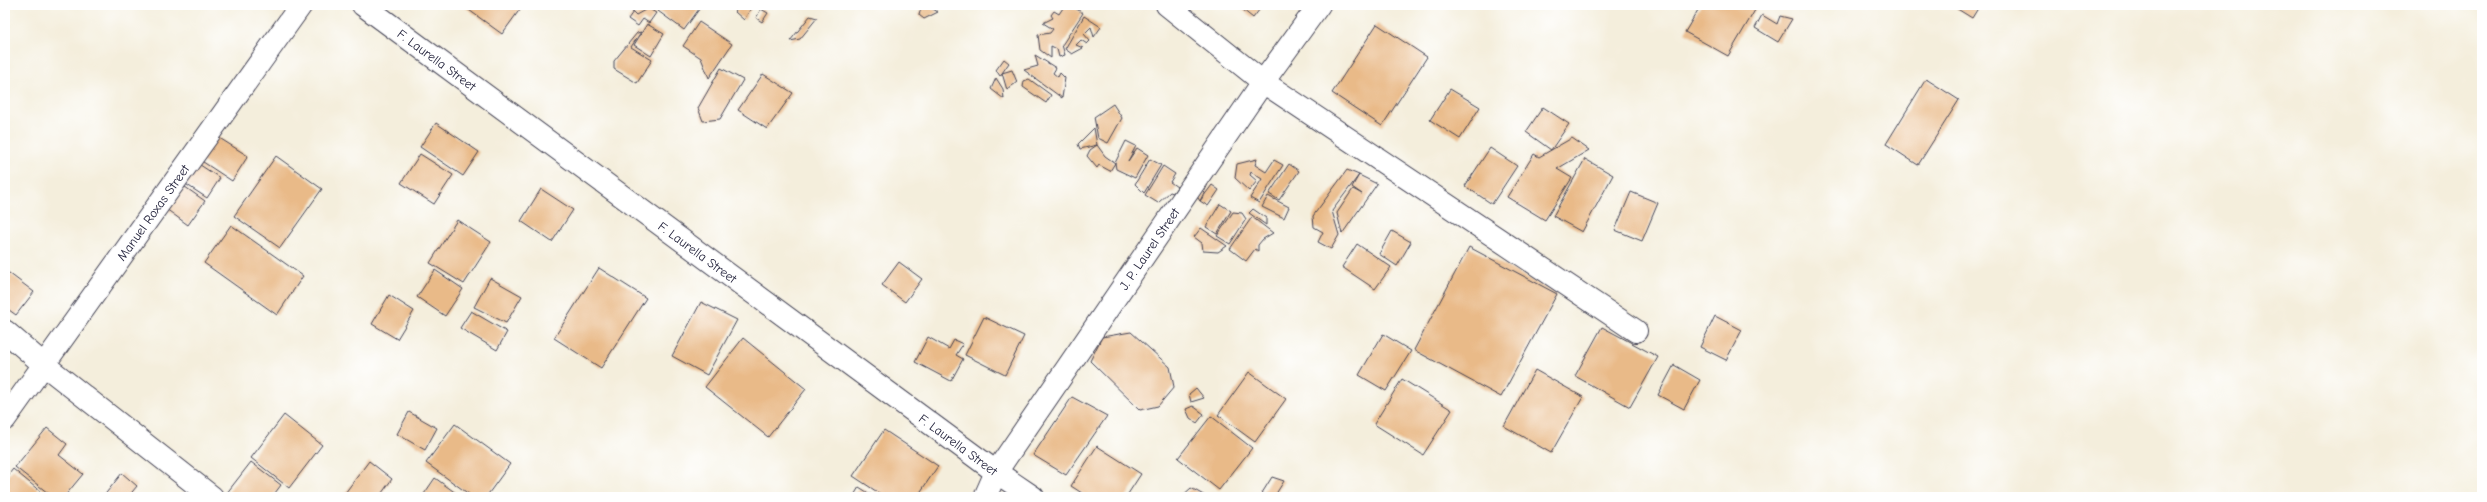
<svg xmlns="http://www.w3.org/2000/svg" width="2487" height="502" font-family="'Comic Neue',sans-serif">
<rect width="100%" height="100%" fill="#fff"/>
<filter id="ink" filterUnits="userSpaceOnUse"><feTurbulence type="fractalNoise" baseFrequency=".025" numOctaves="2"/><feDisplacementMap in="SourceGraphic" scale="8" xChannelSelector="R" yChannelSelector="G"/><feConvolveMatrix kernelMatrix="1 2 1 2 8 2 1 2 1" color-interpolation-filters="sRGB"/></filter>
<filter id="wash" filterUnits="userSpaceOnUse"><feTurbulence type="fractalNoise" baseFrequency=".012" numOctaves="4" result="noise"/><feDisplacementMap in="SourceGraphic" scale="16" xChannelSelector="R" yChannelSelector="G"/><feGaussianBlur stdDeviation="0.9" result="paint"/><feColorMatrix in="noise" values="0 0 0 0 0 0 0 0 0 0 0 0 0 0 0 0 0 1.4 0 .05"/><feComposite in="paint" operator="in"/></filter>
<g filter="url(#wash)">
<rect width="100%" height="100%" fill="#f4eedc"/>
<g id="blocks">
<!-- building -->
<path fill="#e9ba88" d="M 462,5 L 523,5 L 502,34 Z
M 654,5 L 651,10 L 656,13 L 649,23 L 643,19 L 638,26 L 628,19 L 633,12 L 636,15 Z
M 663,5 L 702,5 L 684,30 L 658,11 Z
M 740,5 L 753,5 L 744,20 L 735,12 Z
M 922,5 L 926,5 L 938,12 L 924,19 L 919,15 Z
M 1065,5 L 1070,5 L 1083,13 L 1062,45 L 1065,55 L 1059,57 L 1057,49 L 1051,46 L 1051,58 L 1040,50 L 1038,35 L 1050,33 L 1053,29 L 1043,23 L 1053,18 L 1051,15 L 1054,11 L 1059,14 Z
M 1237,5 L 1263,5 L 1253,18 Z
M 1701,5 L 1758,5 L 1728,56 L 1685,32 Z
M 1951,5 L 1980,5 L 1972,18 Z
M 761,9 L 768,13 L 762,22 L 756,18 Z
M 1762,15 L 1777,24 L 1780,16 L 1792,19 L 1778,42 L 1755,28 Z
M 810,16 L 817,18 L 800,39 L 790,41 Z
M 1084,16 L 1101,27 L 1094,37 L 1091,27 L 1084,34 L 1090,41 L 1087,44 L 1081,40 L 1076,45 L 1083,48 L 1072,54 L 1065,49 Z
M 699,22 L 732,44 L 709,78 L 701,58 L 683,46 Z
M 647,24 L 664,34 L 651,56 L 634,45 Z
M 1377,24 L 1427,57 L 1382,126 L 1332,93 Z
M 641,32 L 631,47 L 652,60 L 637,83 L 614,69 L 614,61 L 637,33 Z
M 1035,55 L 1056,68 L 1053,73 L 1058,77 L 1060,73 L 1065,78 L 1062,98 L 1024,70 L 1038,66 Z
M 1004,59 L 1009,63 L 1000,76 L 996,70 Z
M 721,68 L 743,80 L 720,119 L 703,121 L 698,108 Z
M 1012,70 L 1017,82 L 1007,90 L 1002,73 Z
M 763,74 L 793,93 L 767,129 L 738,110 Z
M 996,78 L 1003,89 L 1004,99 L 991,89 Z
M 1029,79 L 1051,95 L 1046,103 L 1023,87 L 1024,81 Z
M 1926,79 L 1959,100 L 1918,165 L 1886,144 Z
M 1450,89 L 1480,107 L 1460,139 L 1430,120 Z
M 1113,104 L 1122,118 L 1108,143 L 1098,138 L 1094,117 Z
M 1543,107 L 1569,124 L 1551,150 L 1526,132 Z
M 436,123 L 479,152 L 463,176 L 420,147 Z
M 1094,128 L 1097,145 L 1080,149 L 1078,144 Z
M 213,134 L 248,156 L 232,181 L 197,158 Z
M 1572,138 L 1589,150 L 1557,169 L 1572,178 L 1545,220 L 1507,197 L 1534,154 L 1539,157 Z
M 1126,141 L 1136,146 L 1128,161 L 1137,148 L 1148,155 L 1135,178 L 1116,169 L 1115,163 Z
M 1097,145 L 1105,156 L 1115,163 L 1110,171 L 1099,165 L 1097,168 L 1087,156 L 1090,150 Z
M 1490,148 L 1517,166 L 1492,204 L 1465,186 Z
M 420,154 L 453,175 L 434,204 L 401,183 Z
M 276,156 L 322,189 L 280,248 L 234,216 Z
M 1150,159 L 1161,165 L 1144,193 L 1135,184 Z
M 1257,159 L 1255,165 L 1266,172 L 1274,160 L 1283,165 L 1259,203 L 1250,198 L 1262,179 L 1251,172 L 1250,175 L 1257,181 L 1249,191 L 1235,178 L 1237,164 Z
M 1585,159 L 1613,175 L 1582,232 L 1553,216 Z
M 194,161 L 220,178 L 207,198 L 181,181 Z
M 1289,164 L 1299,171 L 1279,200 L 1269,194 Z
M 1163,166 L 1175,174 L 1170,182 L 1177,187 L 1173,193 L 1170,192 L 1158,203 L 1145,195 Z
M 1347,170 L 1359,175 L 1377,184 L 1342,234 L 1337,213 L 1353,189 L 1362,194 L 1352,187 L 1359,175 L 1332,211 L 1339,235 L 1331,249 L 1318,242 L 1323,232 L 1314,227 L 1313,216 Z
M 1206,175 L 1209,182 L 1200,201 L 1194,192 Z
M 178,182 L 205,201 L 188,225 L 162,206 Z
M 1212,185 L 1219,190 L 1208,206 L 1200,201 Z
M 541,189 L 573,210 L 552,242 L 521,221 Z
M 1631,192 L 1658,203 L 1642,241 L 1615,230 Z
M 1268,196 L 1289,207 L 1284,218 L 1262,207 Z
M 1220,204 L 1231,211 L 1217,234 L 1206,227 Z
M 1253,209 L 1266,218 L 1266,225 L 1249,213 Z
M 1233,212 L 1242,213 L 1246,219 L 1230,244 L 1217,236 Z
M 1252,217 L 1273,233 L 1263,239 L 1258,245 L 1258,251 L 1255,249 L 1246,261 L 1230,249 Z
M 457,220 L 491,242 L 464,284 L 430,263 Z
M 231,225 L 303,276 L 277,315 L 204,263 Z
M 1201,228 L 1227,246 L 1218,252 L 1203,251 L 1202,243 L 1194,237 Z
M 1392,231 L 1411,242 L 1397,266 L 1379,254 Z
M 1357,244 L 1391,267 L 1375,289 L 1342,267 Z
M 1469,247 L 1557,294 L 1501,397 L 1414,350 Z
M 899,262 L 922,279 L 905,302 L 882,285 Z
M 599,268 L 646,298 L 601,368 L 554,338 Z
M 5,270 L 34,292 L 16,315 L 5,307 Z
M 435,270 L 463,289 L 445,316 L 417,297 Z
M 490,278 L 522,296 L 506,323 L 474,307 Z
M 389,295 L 414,311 L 397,339 L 372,324 Z
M 701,302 L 737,320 L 707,375 L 672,356 Z
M 471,311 L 507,332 L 497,350 L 460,328 Z
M 1715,316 L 1742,330 L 1726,360 L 1700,347 Z
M 984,317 L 1024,336 L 1005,375 L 965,355 Z
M 1602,327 L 1658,357 L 1630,407 L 1575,376 Z
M 1131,332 L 1170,367 L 1174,387 L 1158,406 L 1140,410 L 1090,361 L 1102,337 Z
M 1383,334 L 1411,351 L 1386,391 L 1359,375 Z
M 928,337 L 949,349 L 954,340 L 963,344 L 956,355 L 963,359 L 951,381 L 915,362 Z
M 743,338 L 806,389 L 768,437 L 705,387 Z
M 1674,365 L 1700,380 L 1684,409 L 1658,395 Z
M 1535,370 L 1583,397 L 1551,453 L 1504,426 Z
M 1249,372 L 1286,399 L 1255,442 L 1218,415 Z
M 1402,379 L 1452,410 L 1423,455 L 1374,424 Z
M 1196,388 L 1204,398 L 1191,402 L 1189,394 Z
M 1072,397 L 1107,416 L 1066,475 L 1033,455 Z
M 1193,406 L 1204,414 L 1197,423 L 1190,418 L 1186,409 Z
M 409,412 L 437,428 L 425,450 L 397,434 Z
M 284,415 L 322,445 L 289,488 L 251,458 Z
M 1211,416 L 1252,448 L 1219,490 L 1178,458 Z
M 455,424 L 510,464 L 486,497 L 473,497 L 426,463 Z
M 47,428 L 67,444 L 59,455 L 83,474 L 64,497 L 53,497 L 15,467 Z
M 884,430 L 938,466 L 917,497 L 885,497 L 853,476 Z
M 1097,446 L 1141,474 L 1126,497 L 1088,497 L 1071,486 Z
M 369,461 L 392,479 L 379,497 L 342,497 Z
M 251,462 L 281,485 L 272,497 L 230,497 L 226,494 Z
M 13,469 L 47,497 L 5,497 L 5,479 Z
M 122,473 L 137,486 L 128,497 L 103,497 Z
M 1272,477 L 1284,481 L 1274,497 L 1269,497 L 1262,493 Z
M 435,478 L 460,496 L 459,497 L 422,497 Z
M 859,487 L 875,497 L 853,497 Z
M 1191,488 L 1207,497 L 1181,497 Z"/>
</g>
</g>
<g filter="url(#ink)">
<use href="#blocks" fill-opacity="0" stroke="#424153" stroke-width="1"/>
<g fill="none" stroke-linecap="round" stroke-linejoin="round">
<!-- street casing -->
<g stroke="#424153" stroke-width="24">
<g id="street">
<path id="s1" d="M 363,5 L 996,472 L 1033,497"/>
<path d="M 1167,5 L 1263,82 L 1636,331"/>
<path d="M 43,364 L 212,497"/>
<path id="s2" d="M 985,497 L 996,472 L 1263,82 L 1319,5"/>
</g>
</g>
<!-- secondary casing -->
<g stroke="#424153" stroke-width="24">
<g id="secondary">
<path d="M 5,331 L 43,364"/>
<path id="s3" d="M 5,419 L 301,5"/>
</g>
</g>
<!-- street -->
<use href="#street" stroke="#fff" stroke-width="22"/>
<!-- secondary -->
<use href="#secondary" stroke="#fff" stroke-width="22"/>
</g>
</g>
<g text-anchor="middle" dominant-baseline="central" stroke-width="3.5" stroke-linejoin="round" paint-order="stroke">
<!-- street labels -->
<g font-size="13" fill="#22223b" stroke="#fff">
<text stroke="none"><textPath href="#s1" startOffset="92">F. Laurella Street</textPath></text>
<text stroke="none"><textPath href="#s3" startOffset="254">Manuel Roxas Street</textPath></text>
<text stroke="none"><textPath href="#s2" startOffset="298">J. P. Laurel Street</textPath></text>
<text stroke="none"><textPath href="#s1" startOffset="416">F. Laurella Street</textPath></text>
<text stroke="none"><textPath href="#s1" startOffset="740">F. Laurella Street</textPath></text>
</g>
</g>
<!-- margin -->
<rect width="2487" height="502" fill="none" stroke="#fff" stroke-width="20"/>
</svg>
